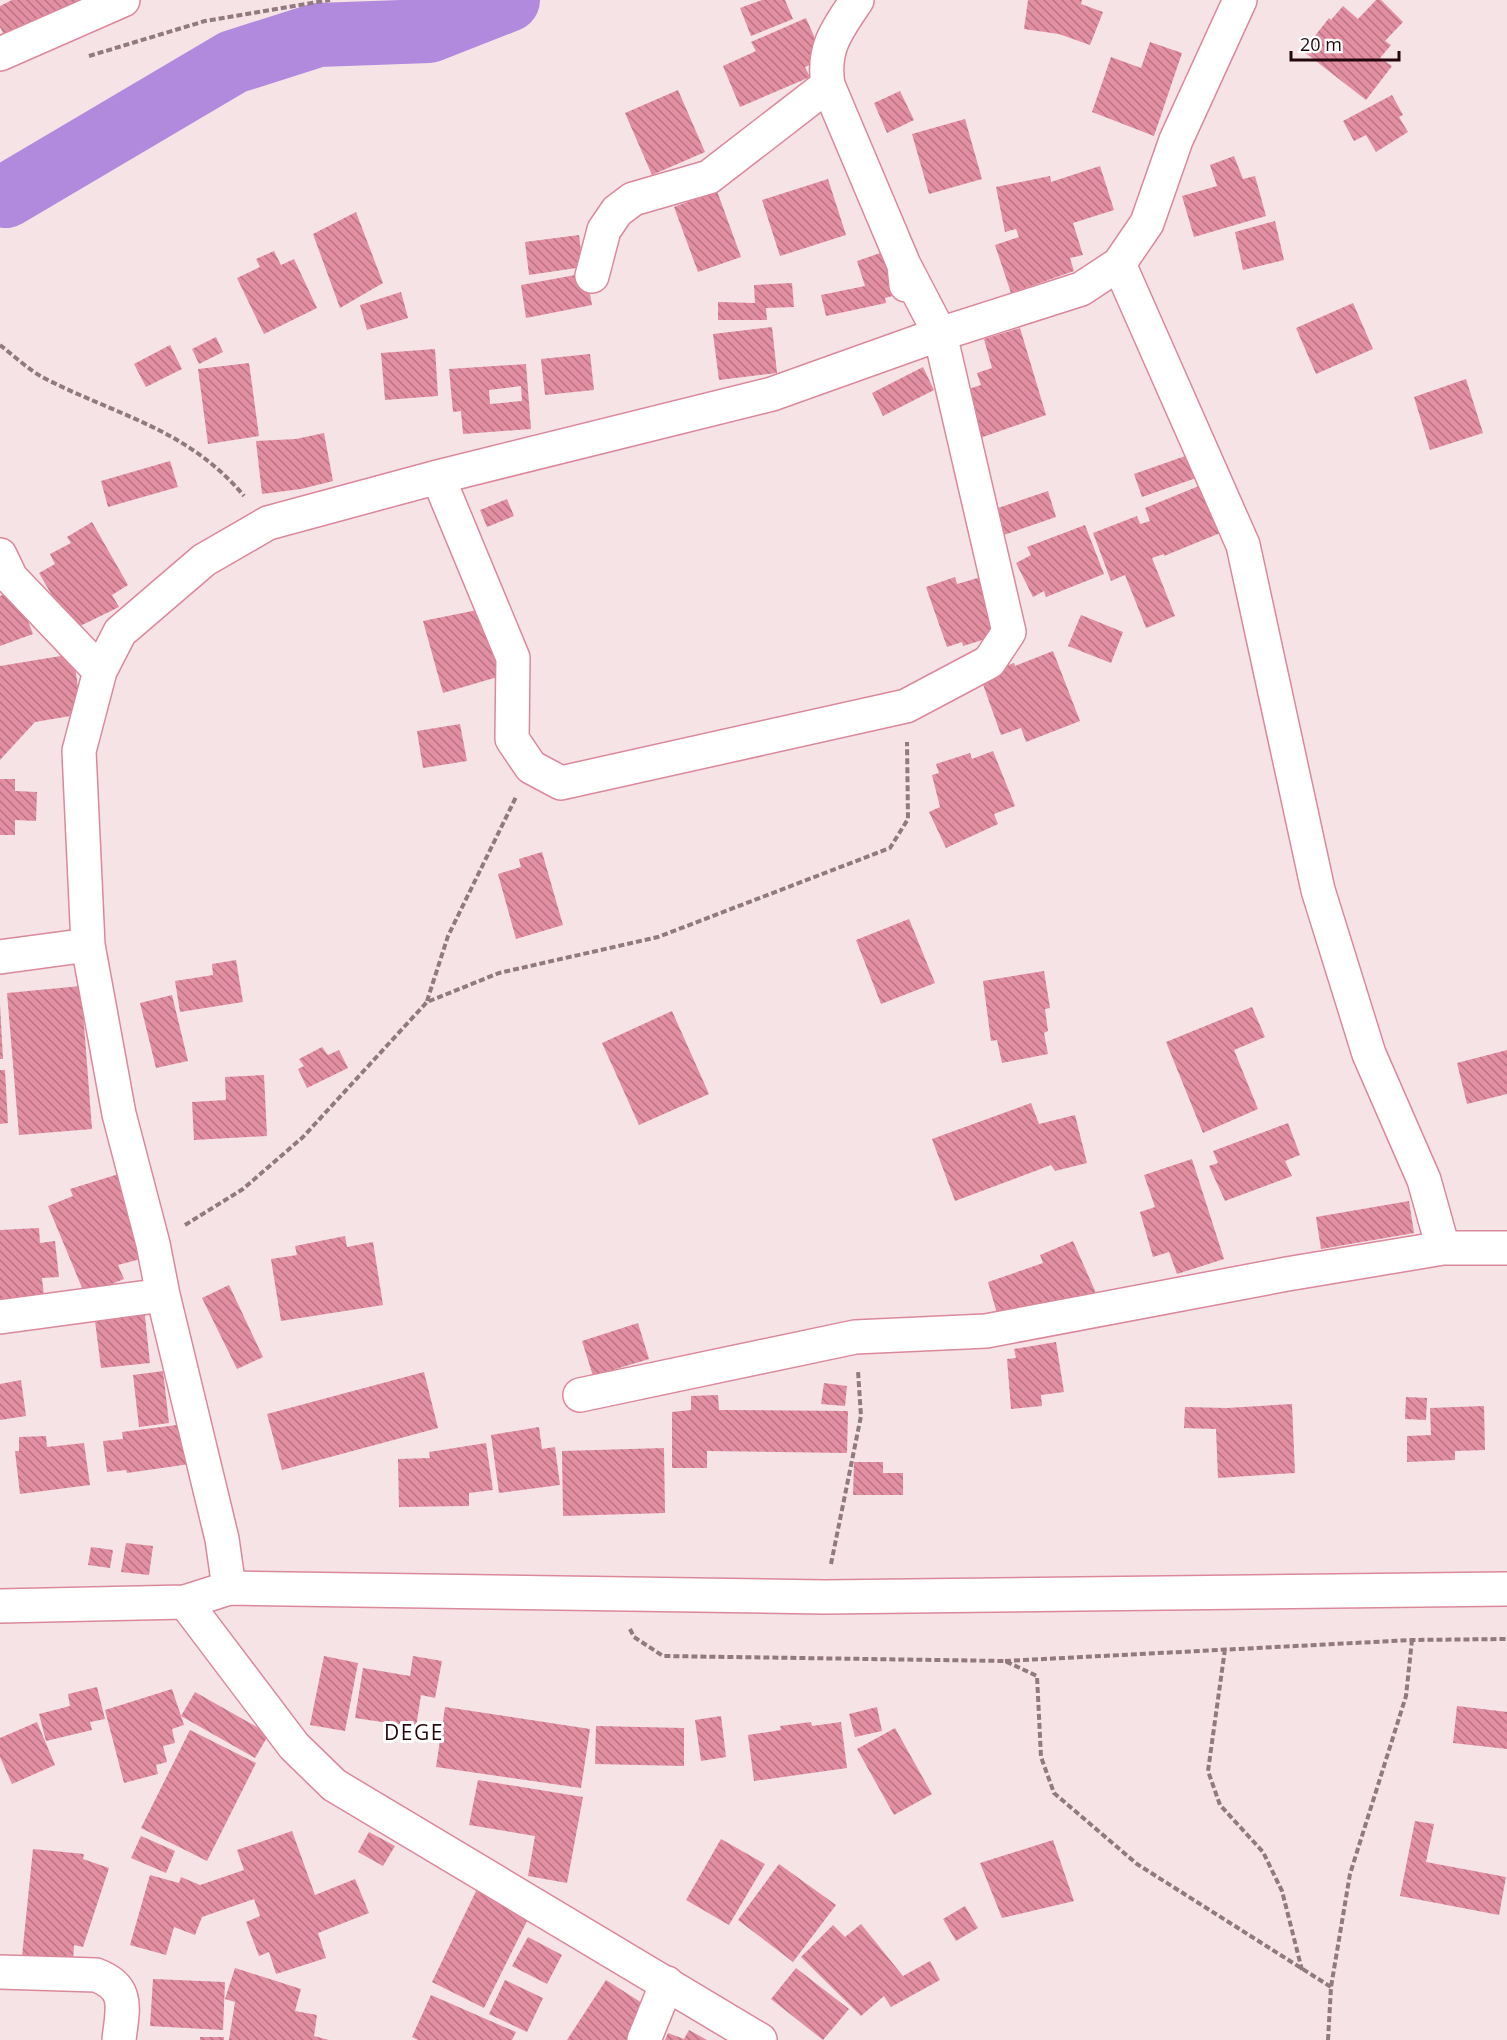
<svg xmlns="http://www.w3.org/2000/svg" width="1507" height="2040" font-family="'Open Sans',sans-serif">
<defs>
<pattern id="building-back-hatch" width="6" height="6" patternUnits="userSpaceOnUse" patternTransform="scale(1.5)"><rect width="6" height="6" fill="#e38fa2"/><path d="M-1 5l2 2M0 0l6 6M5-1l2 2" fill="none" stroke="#b87383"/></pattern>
</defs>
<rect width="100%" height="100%" fill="#f5e3e6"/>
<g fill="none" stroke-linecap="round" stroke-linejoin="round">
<!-- river -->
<path stroke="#b18add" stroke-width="64" d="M 6,196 L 233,62 L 318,35 L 429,31 L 508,0"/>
</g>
<!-- building -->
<path fill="url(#building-back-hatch)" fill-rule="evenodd" d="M 12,0 L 96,0 L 8,43 L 0,27 L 0,6 Z
M 762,0 L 785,0 L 793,19 L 751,36 L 740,8 Z
M 1028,0 L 1082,0 L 1081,4 L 1103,12 L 1090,45 L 1059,34 L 1024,29 Z
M 1376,0 L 1381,0 L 1403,22 L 1385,41 L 1391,45 L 1380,58 L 1392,66 L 1366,100 L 1303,51 L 1329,18 L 1331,20 L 1343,6 L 1358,19 Z
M 806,18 L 824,59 L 805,67 L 810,77 L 740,107 L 723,66 L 756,51 L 751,42 Z
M 1150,42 L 1182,53 L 1154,136 L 1092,112 L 1111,57 L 1141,68 Z
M 678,90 L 705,152 L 652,175 L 625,113 Z
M 900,91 L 914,120 L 887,133 L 874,103 Z
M 1392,95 L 1403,115 L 1399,117 L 1408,132 L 1376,152 L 1366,135 L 1354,141 L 1343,121 Z
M 965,119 L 982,179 L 929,194 L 912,134 Z
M 1234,156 L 1243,179 L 1255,176 L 1266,216 L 1194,237 L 1182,196 L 1217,186 L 1210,165 Z
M 1100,166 L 1114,210 L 1073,223 L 1083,255 L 1070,258 L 1074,271 L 1011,293 L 995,245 L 1019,237 L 1016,229 L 1005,232 L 996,187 L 1050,176 L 1051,182 Z
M 828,179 L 846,235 L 780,256 L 762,200 Z
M 717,191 L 741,257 L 698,272 L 674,207 Z
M 356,212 L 383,283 L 340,308 L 313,234 Z
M 1275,221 L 1284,260 L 1243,270 L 1235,232 Z
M 579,235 L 583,267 L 529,275 L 525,242 Z
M 889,250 L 903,293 L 885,298 L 886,303 L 826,316 L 821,295 L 865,286 L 857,261 Z
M 274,251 L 281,265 L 294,259 L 317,308 L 264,334 L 237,278 L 260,267 L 256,259 Z
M 586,273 L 592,305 L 526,318 L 521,285 Z
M 792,283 L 794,307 L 766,308 L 767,320 L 718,320 L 718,302 L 755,303 L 754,285 Z
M 401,292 L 408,318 L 367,330 L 360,305 Z
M 1353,303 L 1373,349 L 1316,374 L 1296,328 Z
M 772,327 L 777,373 L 719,380 L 713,334 Z
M 1020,328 L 1046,415 L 980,438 L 962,391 L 981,385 L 977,373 L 992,368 L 984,339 Z
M 216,337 L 223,352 L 199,364 L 192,349 Z
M 170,345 L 182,369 L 146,387 L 134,364 Z
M 435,349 L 438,396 L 385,400 L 381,353 Z
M 590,354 L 594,390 L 545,395 L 541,359 Z
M 249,363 L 259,436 L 208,444 L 198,369 Z
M 526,364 L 531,429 L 463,434 L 461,411 L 453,412 L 449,369 ZM 521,386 L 522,401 L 490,404 L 489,390 Z
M 923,367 L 934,390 L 883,416 L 872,393 Z
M 1466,379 L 1483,433 L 1430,450 L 1414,397 Z
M 324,433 L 333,481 L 301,489 L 262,494 L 256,441 L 296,439 Z
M 1191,454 L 1199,477 L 1142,497 L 1134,474 Z
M 170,461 L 178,487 L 108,507 L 101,481 Z
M 1211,481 L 1230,529 L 1164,556 L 1164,554 L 1152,558 L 1175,616 L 1146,628 L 1125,575 L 1111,581 L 1093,533 L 1137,516 L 1140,524 L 1150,521 L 1145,508 Z
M 1048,491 L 1056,517 L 1001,536 L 992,510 Z
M 507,499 L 514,516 L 487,527 L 480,510 Z
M 92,522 L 128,585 L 112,595 L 119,607 L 72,630 L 39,573 L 55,564 L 50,554 L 71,543 L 67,537 Z
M 1085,525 L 1104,574 L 1046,597 L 1044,591 L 1033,597 L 1016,563 L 1031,555 L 1027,547 Z
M 955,577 L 957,584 L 981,577 L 999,635 L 963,646 L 962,642 L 947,647 L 926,587 Z
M 16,590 L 33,634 L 0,646 L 0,596 Z
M 477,610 L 501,676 L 443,693 L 423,621 Z
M 1081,615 L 1123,632 L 1111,663 L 1068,646 Z
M 1053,651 L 1080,721 L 1026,742 L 1021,728 L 1001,735 L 980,676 L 1014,663 L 1015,666 Z
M 73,654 L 82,714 L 35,722 L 0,760 L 0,666 Z
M 460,724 L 467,761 L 423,768 L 417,731 Z
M 993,751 L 1015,806 L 994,814 L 998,824 L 946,848 L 929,812 L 940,807 L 932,775 L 939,773 L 936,764 L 970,753 L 972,759 Z
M 0,779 L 15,779 L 15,791 L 37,792 L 36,821 L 15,820 L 15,835 L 0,835 Z
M 542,852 L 563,925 L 516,939 L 498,874 L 521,867 L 519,859 Z
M 909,919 L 935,983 L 881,1004 L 856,940 Z
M 236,960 L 243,1002 L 180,1012 L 175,981 L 213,975 L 212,964 Z
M 1044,971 L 1050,1008 L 1045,1009 L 1048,1031 L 1044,1033 L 1048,1054 L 1002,1063 L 997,1040 L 991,1041 L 983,981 Z
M 81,986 L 92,1129 L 19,1135 L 7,993 Z
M 172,995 L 188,1061 L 156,1068 L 140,1003 Z
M 0,1004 L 3,1059 L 0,1059 Z
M 1252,1007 L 1265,1037 L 1234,1050 L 1258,1109 L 1203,1133 L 1166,1042 Z
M 672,1011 L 709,1094 L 639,1125 L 602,1043 Z
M 322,1047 L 328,1055 L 339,1050 L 348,1068 L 307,1088 L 298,1069 L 304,1066 L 299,1059 Z
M 1507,1050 L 1507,1094 L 1467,1104 L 1457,1063 Z
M 0,1070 L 5,1070 L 8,1123 L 0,1124 Z
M 264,1075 L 267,1136 L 194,1140 L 192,1102 L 226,1100 L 225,1077 Z
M 1031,1103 L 1039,1124 L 1075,1115 L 1087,1163 L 1055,1171 L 1051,1165 L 955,1201 L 932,1139 Z
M 1288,1123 L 1300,1155 L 1285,1161 L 1292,1176 L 1225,1201 L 1209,1166 L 1218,1163 L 1213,1151 Z
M 1192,1159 L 1224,1259 L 1177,1274 L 1169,1252 L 1153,1257 L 1140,1212 L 1155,1207 L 1144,1175 Z
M 122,1173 L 148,1257 L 118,1265 L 124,1279 L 85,1295 L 48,1206 L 73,1196 L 70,1189 Z
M 1409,1201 L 1414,1233 L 1321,1249 L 1316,1217 Z
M 39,1228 L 40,1243 L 55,1241 L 59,1277 L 42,1278 L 44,1296 L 0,1299 L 0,1230 Z
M 345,1236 L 347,1247 L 373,1242 L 383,1305 L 281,1321 L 271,1259 L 297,1255 L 295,1246 Z
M 1073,1241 L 1096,1293 L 1062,1308 L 998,1317 L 988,1282 L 1043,1263 L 1040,1255 Z
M 229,1285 L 263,1357 L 237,1369 L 202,1298 Z
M 144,1307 L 150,1363 L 101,1368 L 94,1313 Z
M 638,1323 L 649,1359 L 593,1376 L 582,1341 Z
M 1056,1342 L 1064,1392 L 1041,1395 L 1042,1406 L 1011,1409 L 1007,1359 L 1016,1358 L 1014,1349 Z
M 163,1371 L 169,1423 L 139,1427 L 133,1375 Z
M 424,1372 L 438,1428 L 282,1470 L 267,1414 Z
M 21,1380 L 26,1416 L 0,1420 L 0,1384 Z
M 824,1383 L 847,1386 L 845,1406 L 821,1404 Z
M 718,1395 L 719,1410 L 848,1411 L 847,1453 L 707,1451 L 707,1468 L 672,1468 L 672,1412 L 691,1410 L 691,1396 Z
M 1406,1397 L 1427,1398 L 1426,1420 L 1405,1419 Z
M 1292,1404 L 1295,1473 L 1218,1478 L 1216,1429 L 1184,1428 L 1185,1407 L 1227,1408 Z
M 1484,1406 L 1485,1450 L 1455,1451 L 1455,1460 L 1407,1462 L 1407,1436 L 1431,1435 L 1430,1408 Z
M 185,1424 L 190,1464 L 127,1473 L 126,1470 L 107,1472 L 103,1441 L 123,1439 L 122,1432 Z
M 539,1427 L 542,1449 L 555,1447 L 560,1485 L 499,1493 L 491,1435 Z
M 46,1436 L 47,1447 L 84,1443 L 90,1485 L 20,1494 L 15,1451 L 19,1451 L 19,1437 Z
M 486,1443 L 493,1490 L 469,1493 L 469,1506 L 399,1507 L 398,1459 L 430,1458 L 429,1452 Z
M 664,1448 L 665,1513 L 563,1516 L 562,1451 Z
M 854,1462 L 883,1462 L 883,1473 L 903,1473 L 903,1495 L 853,1495 Z
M 126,1543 L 153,1546 L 149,1575 L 121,1572 Z
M 91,1547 L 113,1550 L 110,1568 L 88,1565 Z
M 324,1656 L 358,1663 L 345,1731 L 310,1725 Z
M 413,1656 L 442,1661 L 435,1698 L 421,1695 L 416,1727 L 355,1718 L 363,1668 L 410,1676 Z
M 97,1687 L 105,1719 L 90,1722 L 92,1730 L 46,1741 L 39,1714 L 70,1706 L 68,1694 Z
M 172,1689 L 184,1725 L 172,1729 L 175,1743 L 163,1746 L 167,1762 L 156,1765 L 158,1774 L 124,1783 L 105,1710 Z
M 195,1692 L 269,1734 L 255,1758 L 181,1716 Z
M 1457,1706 L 1507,1712 L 1507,1749 L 1453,1743 Z
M 445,1707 L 590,1729 L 581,1788 L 436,1767 Z
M 877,1707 L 882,1731 L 855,1737 L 849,1714 Z
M 721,1716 L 726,1757 L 701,1761 L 695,1720 Z
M 37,1722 L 55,1765 L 12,1784 L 0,1757 L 0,1738 Z
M 811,1722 L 812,1726 L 841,1722 L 847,1768 L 754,1781 L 748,1735 L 781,1730 L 780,1726 Z
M 596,1726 L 684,1728 L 684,1766 L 595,1764 Z
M 895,1728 L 932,1794 L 894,1815 L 857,1749 Z
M 190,1730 L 256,1763 L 207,1861 L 141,1828 Z
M 478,1780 L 583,1797 L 567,1883 L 528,1876 L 535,1836 L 469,1825 Z
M 1415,1821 L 1434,1824 L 1426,1862 L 1506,1877 L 1499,1915 L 1400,1896 Z
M 292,1831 L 315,1895 L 355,1879 L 369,1913 L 318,1933 L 326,1958 L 276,1974 L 269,1952 L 259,1956 L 246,1922 L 260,1916 L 254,1899 L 202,1917 L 195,1935 L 174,1927 L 166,1955 L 130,1945 L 150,1875 L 179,1883 L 181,1877 L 200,1885 L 244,1870 L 237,1850 Z
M 369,1832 L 395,1846 L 383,1866 L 358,1852 Z
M 141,1836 L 175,1851 L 166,1873 L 131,1858 Z
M 721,1839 L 765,1864 L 729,1925 L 686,1900 Z
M 1053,1840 L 1074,1901 L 1002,1918 L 980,1863 Z
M 33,1849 L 84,1854 L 83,1859 L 109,1868 L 83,1947 L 74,1945 L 73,1961 L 22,1956 Z
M 779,1864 L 836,1905 L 793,1962 L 738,1920 Z
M 479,1885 L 532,1911 L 484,2008 L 432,1982 Z
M 965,1906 L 978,1928 L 956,1941 L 943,1919 Z
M 861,1924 L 903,1976 L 930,1961 L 940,1980 L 891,2007 L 884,1996 L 861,2016 L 801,1957 L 833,1925 L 845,1937 Z
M 528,1937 L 562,1955 L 547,1984 L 512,1966 Z
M 235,1968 L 301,1989 L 295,2011 L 317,2015 L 314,2036 L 329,2040 L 229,2040 L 235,2002 L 225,1999 Z
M 796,1968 L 849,2009 L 823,2040 L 771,1999 Z
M 153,1979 L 225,1982 L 223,2030 L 150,2026 Z
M 505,1980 L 543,1998 L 527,2032 L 489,2014 Z
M 606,1980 L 653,2010 L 634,2040 L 567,2040 Z
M 431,1995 L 516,2032 L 512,2040 L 418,2040 L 412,2037 Z
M 689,2030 L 707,2040 L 665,2040 L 668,2033 L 684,2039 Z
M 200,2037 L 224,2037 L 224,2040 L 200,2040 Z"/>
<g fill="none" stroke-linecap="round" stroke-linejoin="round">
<!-- street casing -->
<g stroke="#db889b" stroke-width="36">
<path id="street" d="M 857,0 C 837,30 822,48 828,85 L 904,265 L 906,285
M 0,54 L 123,0
M 1119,264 L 1243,545 L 1318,890 L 1369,1054 L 1424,1180 L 1443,1248 L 1507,1248
M 592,276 L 604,230 L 617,211 L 633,199 L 709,177 L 828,85
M 438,477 L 513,658 L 512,739 L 531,767 L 561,783 L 906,706 L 989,662 L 1009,632 L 940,334 L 904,265
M 0,555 L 11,578 L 100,671 L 79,751 L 88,945 L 119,1114 L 153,1244 L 163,1295 L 222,1539 L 229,1588
M 100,671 L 120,632 L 204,560 L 268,523 L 438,477 L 772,394 L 940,334 L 1081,289 L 1119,264 L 1147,223 L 1176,140 L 1240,0
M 0,957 L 88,945
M 0,1317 L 163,1295
M 580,1395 L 855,1337 L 986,1331 L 1287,1274 L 1443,1248
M 185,1602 L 294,1746 L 334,1785 L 760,2040
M 0,1972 L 96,1975 C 131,1988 122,2010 119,2040
M 644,2040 L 667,1983"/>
</g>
<!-- secondary casing -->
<g stroke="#db889b" stroke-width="36">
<path id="secondary" d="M 0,1606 L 185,1602 L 229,1588 L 824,1597 L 1507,1589"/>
</g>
<!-- path -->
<path stroke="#91797f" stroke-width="4" stroke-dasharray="6 3" stroke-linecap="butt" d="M 89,56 L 205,21 L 330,0
M 0,345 C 14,356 29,370 44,378 C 118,416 188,429 244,496
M 427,1001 L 448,936 L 516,797
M 185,1225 L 243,1189 L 303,1137 L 427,1002 L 499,973 L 658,937 L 890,848 L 908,819 L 907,742
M 831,1564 L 861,1416 L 858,1371
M 630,1629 L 634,1637 L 663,1656 L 1005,1661 L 1037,1676 L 1041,1757 L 1054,1793 L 1137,1864 L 1331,1987
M 1225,1649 L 1208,1771 L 1220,1805 L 1263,1852 L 1282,1891 L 1302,1970
M 1005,1661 L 1412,1640 L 1507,1639
M 1328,2040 L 1331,1987 L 1350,1874 L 1406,1696 L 1412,1640"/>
<!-- street -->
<use href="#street" stroke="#fff" stroke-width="33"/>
<!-- secondary -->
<use href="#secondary" stroke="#fff" stroke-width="33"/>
</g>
<g text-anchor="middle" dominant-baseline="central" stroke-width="6" stroke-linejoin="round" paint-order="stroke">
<!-- quarter labels -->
<g font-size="21" letter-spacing="1.5" fill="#250710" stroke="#fff">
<text x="414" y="1732">DEGE</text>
</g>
</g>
<!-- scale -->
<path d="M1291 51v9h108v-9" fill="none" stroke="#250710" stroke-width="3"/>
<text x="1300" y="51" font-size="18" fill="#250710" stroke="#ffffff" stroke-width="4.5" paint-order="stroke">20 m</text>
</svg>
